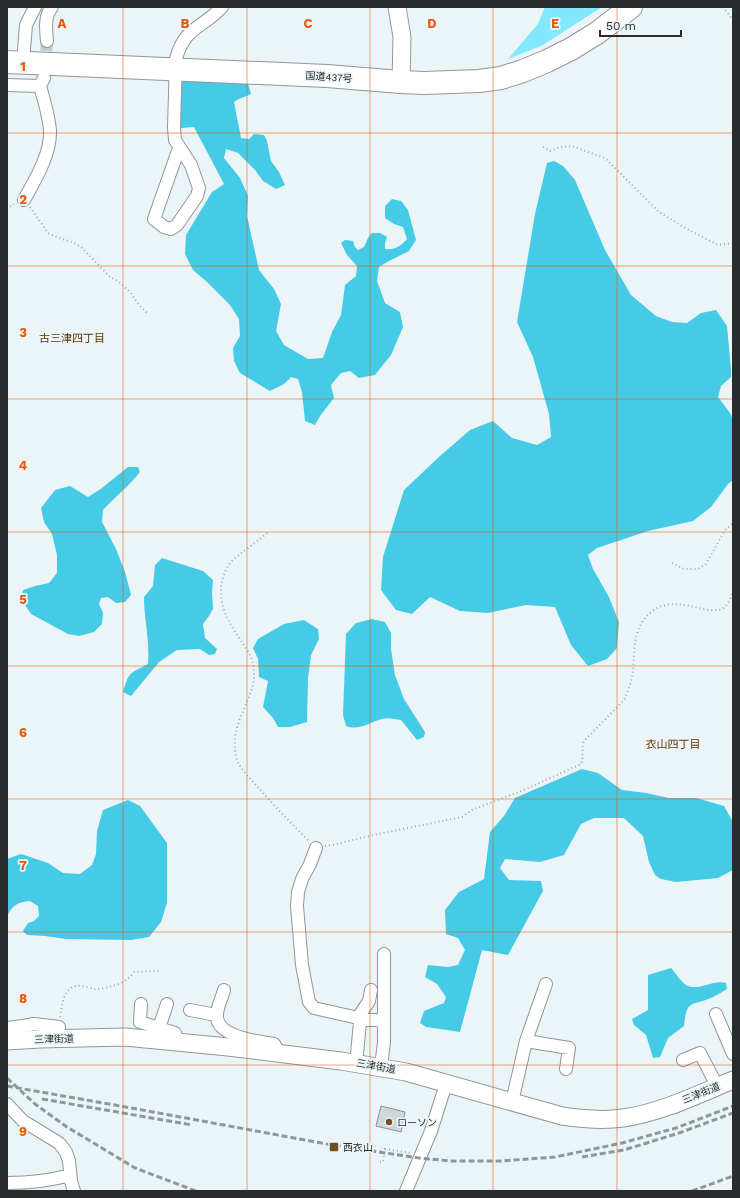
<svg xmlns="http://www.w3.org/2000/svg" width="740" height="1198" font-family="'Work Sans','Noto Sans JP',sans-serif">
<rect width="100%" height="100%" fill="#ebf5f8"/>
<!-- green -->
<path fill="#82e8fe" d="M 545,7 L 602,7 L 543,45 L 508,59 L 538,24 Z"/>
<!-- forest -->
<path fill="#45cbe5" d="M 191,78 L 247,80 L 251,94 C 245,97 239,98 234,102 L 241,138 L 249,139 L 254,134 L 264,135 L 267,141 L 271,161 L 279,172 L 285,185 L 276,189 L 263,181 L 255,170 L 238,153 L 226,149 L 224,158 L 240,178 L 248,196 L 247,216 L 259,270 L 274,289 L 281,304 L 276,331 L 284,345 L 308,359 L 323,358 L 332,332 L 341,315 L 345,285 L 356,276 L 357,266 L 347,255 L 341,243 L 345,240 L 353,241 L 355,247 L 358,250 L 364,247 L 368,238 L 372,233 L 380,233 L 387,237 L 385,243 L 385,249 C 395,250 401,246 407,239 L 403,227 L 394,224 L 385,218 L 385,206 L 392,199 L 401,201 L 408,210 L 416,240 L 409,251 L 389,261 L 379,267 L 377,281 L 385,303 L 400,312 L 403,327 L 391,355 L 375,375 L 359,378 L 350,371 L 341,373 L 331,385 L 334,398 L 320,416 L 315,425 L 305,421 L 302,392 L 298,379 L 291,377 L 284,384 L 270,391 L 240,373 L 234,361 L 233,348 L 240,336 L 239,319 L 230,305 L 207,282 L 193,270 L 185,254 L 186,235 L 212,192 L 224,184 L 194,127 L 181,128 L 178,95 L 181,82 Z
M 554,161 L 563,166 L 575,180 L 605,250 L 631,295 L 656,316 L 672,322 L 687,323 L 701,313 L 716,310 L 727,326 L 731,369 L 731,377 L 721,386 L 718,397 L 730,413 L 733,420 L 733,480 L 728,484 L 711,507 L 693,521 L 648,531 L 597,548 L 588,555 L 593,569 L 609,597 L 619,622 L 617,648 L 607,659 L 588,666 L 571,645 L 555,607 L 526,605 L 488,613 L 460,611 L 430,597 L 412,614 L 396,610 L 381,590 L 383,557 L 404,490 L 440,456 L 470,430 L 493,421 L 512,438 L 537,445 L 551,437 L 549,414 L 533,357 L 517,322 L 535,214 L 547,163 Z
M 128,467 L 138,467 L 140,472 C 129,486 115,497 103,510 L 102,522 L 116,549 L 125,572 L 131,595 L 125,602 L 116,603 L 108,597 L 101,598 L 99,604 L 103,613 L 102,624 L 94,632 L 79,636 L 68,634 L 31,614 L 21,599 L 23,590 L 35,586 L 49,583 L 57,573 L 57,555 L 52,534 L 44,522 L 41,508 L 55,490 L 70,486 L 88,497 L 102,488 Z
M 162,558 L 203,571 L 213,580 L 212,593 L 213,609 L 209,616 L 203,624 L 205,638 L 217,649 L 215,654 L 209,655 L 200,649 L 177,650 L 159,662 L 131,696 L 123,692 C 129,671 131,673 148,664 C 150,641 144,619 144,597 L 153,586 L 155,565 Z
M 372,619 L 385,622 L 391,633 L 391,649 L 395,675 L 404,699 L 425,732 L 424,737 L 417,740 L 401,720 C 395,719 388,717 382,719 C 370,722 359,731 346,726 L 343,715 L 346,634 L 356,623 Z
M 304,620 L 318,629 L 319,639 L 311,655 L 308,678 L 307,722 L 290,727 L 278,727 L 273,718 L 263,707 L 268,681 L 259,677 L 258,659 L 253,648 L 258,639 L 284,624 Z
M 582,769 L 598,773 L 622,790 L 646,793 L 669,798 L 696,798 L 724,806 L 733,822 L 733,870 L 718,878 L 676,882 L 661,879 L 655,875 L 649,862 L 643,836 L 624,818 L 594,818 L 581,824 L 564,855 L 540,862 L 505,859 L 500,868 L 509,880 L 541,881 L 543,891 L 508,955 L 482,950 L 460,1032 L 426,1027 L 420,1023 L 424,1011 L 444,1003 L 446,997 L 437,984 L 425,977 L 428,965 L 448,967 L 458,965 L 465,950 L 458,938 L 446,934 L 445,910 L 459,892 L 484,879 L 490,832 L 504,816 L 515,798 Z
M 128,800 L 140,806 L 167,843 L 167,903 L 161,922 L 149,937 L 131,940 L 66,939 L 45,936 L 27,935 L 23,931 L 28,923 L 34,921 L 39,916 L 38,906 L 30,901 C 18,902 12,905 7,917 L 7,859 L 21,854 L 48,863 L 63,873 L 80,874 L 92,865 L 96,854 L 97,831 L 103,810 Z
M 671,968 C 676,973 680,981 686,985 C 698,992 713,979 726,983 L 727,989 C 722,992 717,995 713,997 C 691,1007 687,998 684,1026 L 668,1038 L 660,1057 L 653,1058 L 646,1035 L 634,1025 L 632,1019 L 648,1010 L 648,975 Z"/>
<!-- building -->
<path fill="#ced8db" stroke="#889193" d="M 381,1106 L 405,1112 L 401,1132 L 376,1126 Z"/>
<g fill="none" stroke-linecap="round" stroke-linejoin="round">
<!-- street-tunnel -->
<path stroke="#c4cdcf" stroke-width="12" stroke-dasharray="12 6" stroke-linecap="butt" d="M 45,69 L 47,41"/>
<!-- street casing -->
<g stroke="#8e9799" stroke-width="14">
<path id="street" d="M 47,41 C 46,30 44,16 52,7
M 23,62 L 26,25 L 35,7
M 7,85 L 40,86 L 44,78
M 179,148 L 154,219 L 164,227 L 171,229 L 177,225 L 197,196 L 199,188 L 191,165 L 175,140 L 174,128 L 176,59 C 184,27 203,28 222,7
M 24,200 C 35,180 51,154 50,131 C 49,116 44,100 40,86
M 316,848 L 310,864 L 302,879 L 298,892 L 297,906 L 302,965 L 309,1002 L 314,1008 L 354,1017 L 360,1020 L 376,1020 L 384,1022
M 224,990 C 222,998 217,1007 217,1015 C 215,1036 259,1042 274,1044 L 279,1053
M 141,1004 L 140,1022 L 175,1033 L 178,1042
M 190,1010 L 216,1015
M 716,1014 L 733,1054
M 7,1028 L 23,1026 L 34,1024 L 59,1027
M 159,1028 L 167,1004
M 526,1041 L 569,1048 L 566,1069
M 683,1060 L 700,1053 L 717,1086
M 356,1063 L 361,1013 L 369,1001 L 371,990
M 381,1067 L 384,1042 L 384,954
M 512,1102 L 526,1041 L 546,984
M 7,1104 L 23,1121 L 59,1143 L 66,1152 L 69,1161 L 71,1181 L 74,1191
M 7,1183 C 29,1183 49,1181 70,1175
M 406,1191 L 431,1131 L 446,1084"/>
</g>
<!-- secondary casing -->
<g stroke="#8e9799" stroke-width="19">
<path id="secondary" d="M 397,7 L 402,37 L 401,82
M 7,1041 L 40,1039 L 125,1037 L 228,1047 L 341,1061 L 406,1072 L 562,1116 C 582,1119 603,1121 623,1118 C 660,1113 699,1094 733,1080"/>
</g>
<!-- highway casing -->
<g stroke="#8e9799" stroke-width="24">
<path id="highway" d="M 7,62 L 327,76 L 401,82 L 424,83 L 479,81 L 501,78 L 523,71 L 547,61 L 571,49 L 597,33 L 631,7"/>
</g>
<!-- path -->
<path stroke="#a3aaad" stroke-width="2" stroke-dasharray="1 3" stroke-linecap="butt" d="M 723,7 L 733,20
M 543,147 L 550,151 L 560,147 L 572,146 L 605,158 L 659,212 L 687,229 L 718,245 L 733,243
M 30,207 L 48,233 L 54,236 L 74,243 L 81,247 L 110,277 L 118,281 L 130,292 L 139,305 L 148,314
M 7,209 L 14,204
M 267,533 C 257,542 245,550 234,559 C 219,573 218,598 226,615 C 229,623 234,630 238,636 C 246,649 253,655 254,671 C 255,693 240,712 236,732 C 234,740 234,754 238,762 C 242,771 250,778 257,786 C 273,805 291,823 309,841
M 672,563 L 684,569 L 698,569 L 706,564 L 725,530 L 733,523
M 325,846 L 332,845 L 378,834 L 462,817 L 472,810 L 524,790 L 581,764 C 584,756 581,748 584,741 L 624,700 C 628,691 632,681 633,671 C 635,649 632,625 654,610 C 667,601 683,604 698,608 C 704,609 710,611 716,610 C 718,610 720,610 722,609 C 728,606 731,597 733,591
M 60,1017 C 62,1008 62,994 71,988 C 77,983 88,988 95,989 C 108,989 127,983 134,972 L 160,971
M 385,1149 L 411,1153
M 380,1162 L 383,1162 L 385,1149 L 381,1148"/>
<!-- street -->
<use href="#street" stroke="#fff" stroke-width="12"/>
<!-- secondary -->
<use href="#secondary" stroke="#fff" stroke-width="17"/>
<!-- highway -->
<use href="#highway" stroke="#fff" stroke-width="22"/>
<!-- rail -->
<path stroke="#8f9799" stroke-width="3" stroke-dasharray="6 3" stroke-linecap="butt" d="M 7,1078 L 35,1104 L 67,1127 L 135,1168 L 196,1191
M 7,1086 L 137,1109 L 332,1145 L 419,1158 L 451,1161 L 501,1161 L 555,1157 L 622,1143 L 676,1128 L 733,1106
M 42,1099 L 192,1125
M 582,1157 L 624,1150 L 679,1133 L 733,1113
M 692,1191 L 733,1176"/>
</g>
<!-- grid -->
<path fill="none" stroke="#e8590c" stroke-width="1" stroke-opacity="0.55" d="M 123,7 L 123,1191M 247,7 L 247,1191M 370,7 L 370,1191M 493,7 L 493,1191M 617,7 L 617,1191M 7,133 L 733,133M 7,266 L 733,266M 7,399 L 733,399M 7,532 L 733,532M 7,666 L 733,666M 7,799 L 733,799M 7,932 L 733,932M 7,1065 L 733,1065"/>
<!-- markers -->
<g fill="#724d29" stroke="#ebf5f8" stroke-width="1.5">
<circle cx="389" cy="1122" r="4"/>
<rect x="329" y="1142" width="10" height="10" rx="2"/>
</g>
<g text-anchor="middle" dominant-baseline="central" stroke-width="3.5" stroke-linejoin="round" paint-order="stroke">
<!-- street labels -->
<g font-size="10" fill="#282c2d" stroke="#ebf5f8">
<text transform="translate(329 77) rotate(4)">国道437号</text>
<text transform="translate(54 1039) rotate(-2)">三津街道</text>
<text transform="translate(376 1066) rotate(10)">三津街道</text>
<text transform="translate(701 1093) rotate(-22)">三津街道</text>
</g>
<!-- poi labels -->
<g font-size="10" fill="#282c2d" stroke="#ebf5f8" text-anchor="start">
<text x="397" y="1122">ローソン</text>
<text x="343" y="1147">西衣山</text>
</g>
<!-- neighbourhood labels -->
<g font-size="11" fill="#60370a" stroke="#ebf5f8">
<text x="72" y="338">古三津四丁目</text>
<text x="673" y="744">衣山四丁目</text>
</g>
</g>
<g font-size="13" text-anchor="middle" font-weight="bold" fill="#e8590c" stroke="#ebf5f8" stroke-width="3.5" stroke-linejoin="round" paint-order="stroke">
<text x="62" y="28">A</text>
<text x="185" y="28">B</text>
<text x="308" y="28">C</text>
<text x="432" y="28">D</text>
<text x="555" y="28">E</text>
<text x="23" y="71">1</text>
<text x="23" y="204">2</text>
<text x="23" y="337">3</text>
<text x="23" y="470">4</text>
<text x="23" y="604">5</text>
<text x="23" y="737">6</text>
<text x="23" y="870">7</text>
<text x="23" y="1003">8</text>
<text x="23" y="1136">9</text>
</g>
<!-- border -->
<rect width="740" height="1198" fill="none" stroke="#282c2d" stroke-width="16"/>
<!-- scale -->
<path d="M600 30v6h81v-6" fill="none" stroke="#282c2d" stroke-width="2"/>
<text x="606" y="30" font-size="12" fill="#282c2d" stroke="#ebf5f8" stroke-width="3" paint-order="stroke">50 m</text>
</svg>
